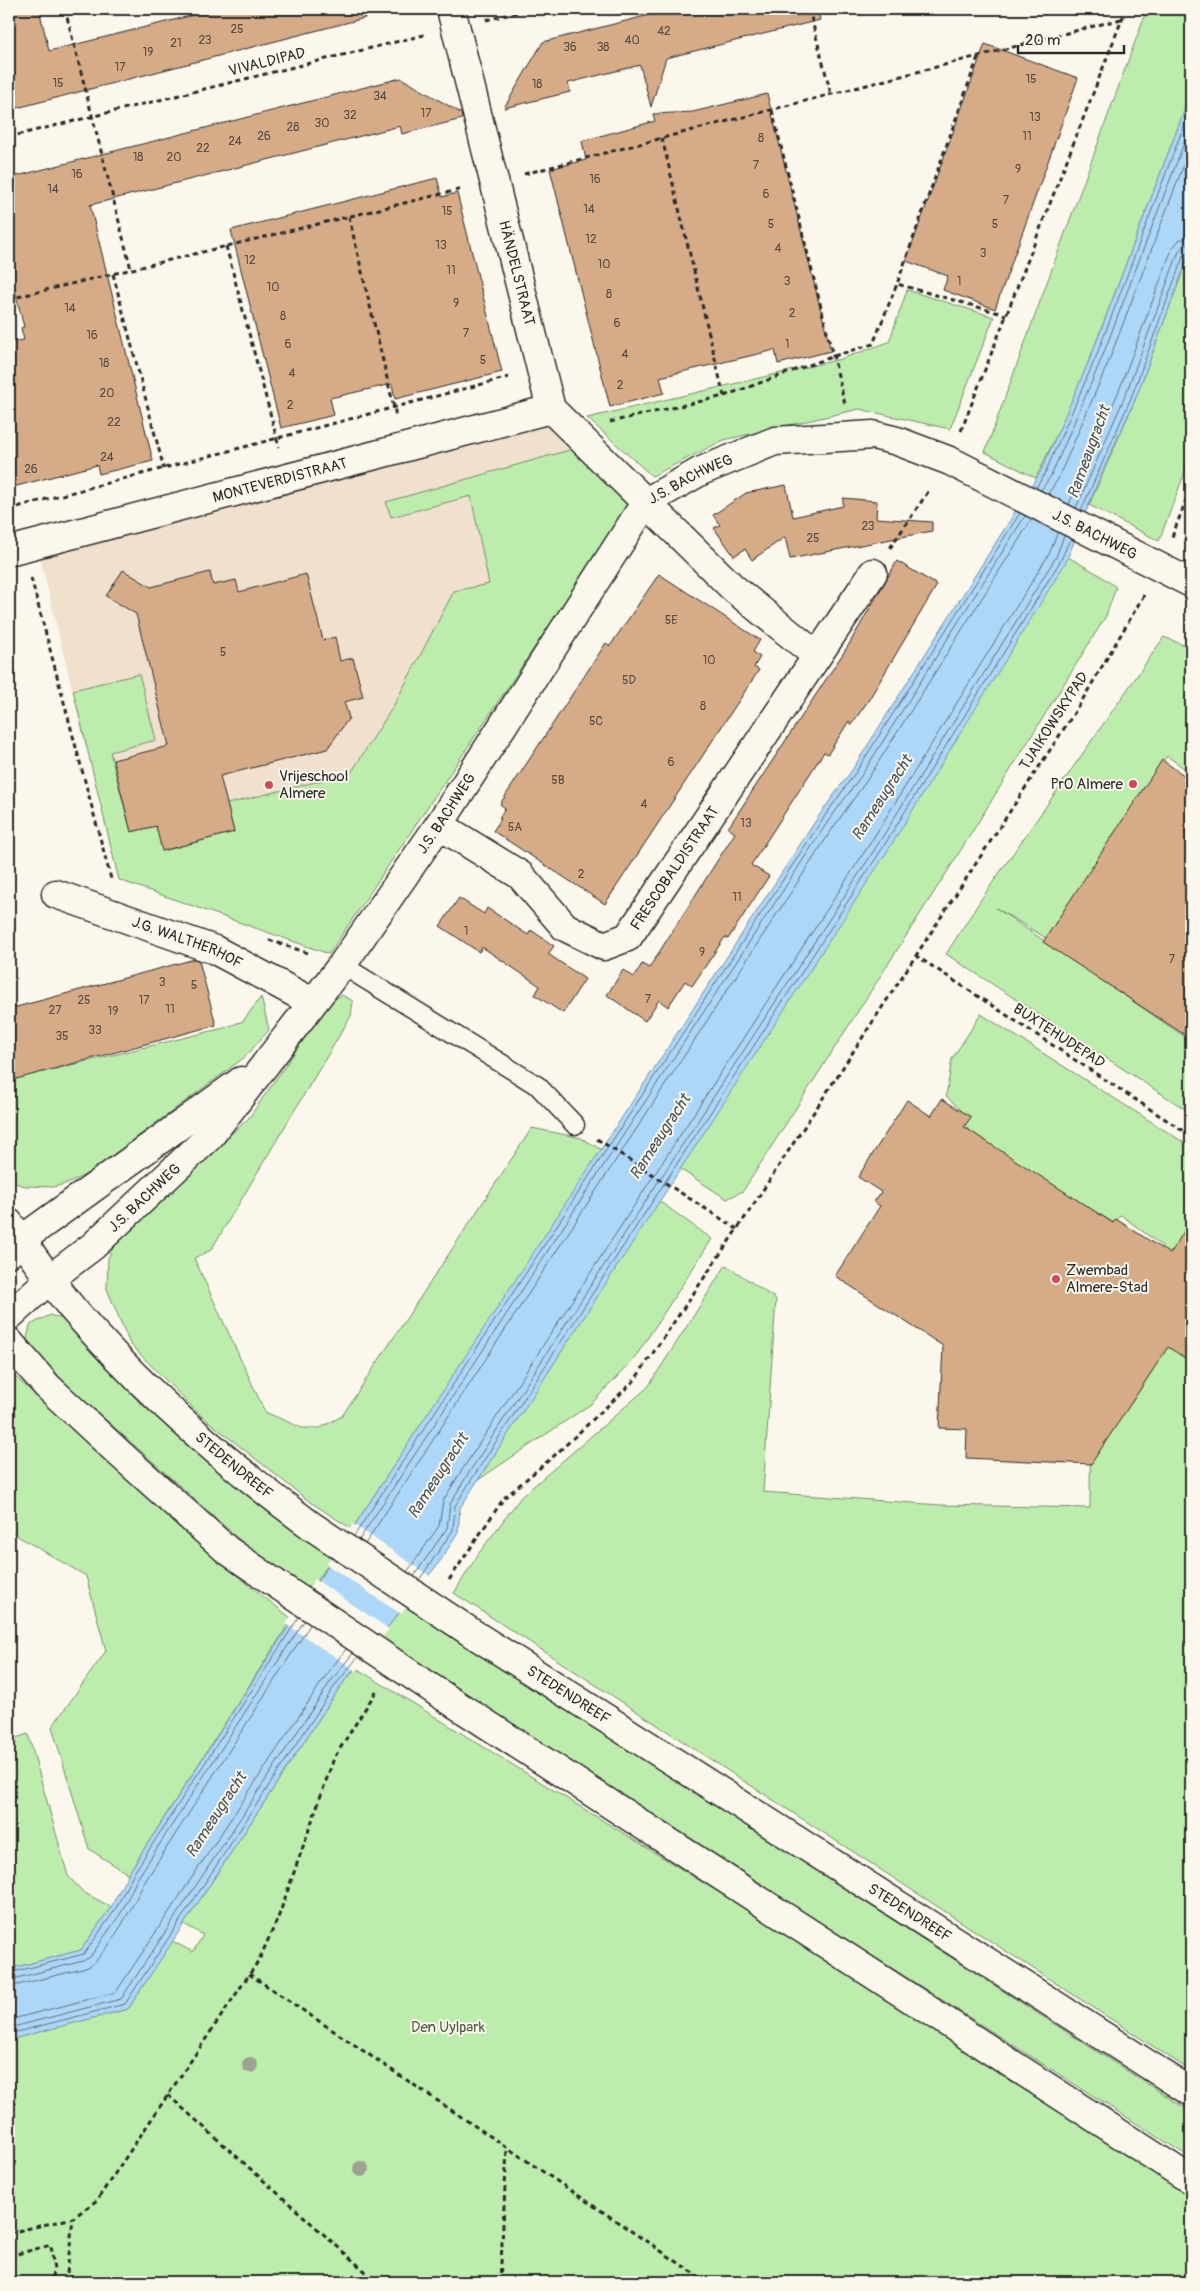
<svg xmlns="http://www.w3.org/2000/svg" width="1200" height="2291" font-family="Pangolin,sans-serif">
<rect width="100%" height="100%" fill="#fbf7ec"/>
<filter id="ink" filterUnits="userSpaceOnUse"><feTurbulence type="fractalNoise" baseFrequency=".02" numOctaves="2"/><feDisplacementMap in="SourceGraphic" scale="10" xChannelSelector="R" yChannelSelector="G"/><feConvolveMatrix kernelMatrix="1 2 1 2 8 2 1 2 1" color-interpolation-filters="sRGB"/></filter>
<g filter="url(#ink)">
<!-- built -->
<path fill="#f0e0ce" d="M 548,426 L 632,502 L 329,954 L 119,880 L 40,558 Z"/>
<!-- green -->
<path fill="#bdedac" stroke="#748c6c" d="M 1147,9 L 1191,9 L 1191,93 L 1091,356 L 1066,415 L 1036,478 L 985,452 Z
M 1191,249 L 1191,456 L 1159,541 L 1089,505 L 1135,400 Z
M 907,290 L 994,317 L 950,429 L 859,409 L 724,440 L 652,476 L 587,418 L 841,359 L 889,342 Z
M 573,449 L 632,502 L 329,954 L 119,880 L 73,690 L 139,674 L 156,740 L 110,752 L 131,832 L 156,826 L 163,851 L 234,832 L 227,804 L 351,773 L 394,705 L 454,591 L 489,584 L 471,496 L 391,517 L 386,502 Z
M 1068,557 L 1098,574 L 1116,587 L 1106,616 L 954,861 L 743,1191 L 727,1199 L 680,1169 Z
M 1164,637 L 1191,648 L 1191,773 L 1167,756 L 1046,938 L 996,908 L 1191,1041 L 1191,1113 L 946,954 L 982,898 Z
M 342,995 L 353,1001 L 351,1016 L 211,1250 L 194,1258 L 265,1412 L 302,1428 L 320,1428 L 342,1416 L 532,1128 L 581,1138 L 602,1150 L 352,1529 L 310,1502 L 199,1414 L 130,1344 L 107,1289 L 108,1258 L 122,1230 L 248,1119 L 330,1002 Z
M 261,997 L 269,1030 L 245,1057 L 90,1172 L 69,1183 L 53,1187 L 25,1186 L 9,1181 L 9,1078 L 10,1080 L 224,1028 L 243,1021 Z
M 981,1014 L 1191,1147 L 1191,2071 L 454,1593 L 479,1553 L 521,1497 L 648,1387 L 726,1265 L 776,1299 L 763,1492 L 940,1505 L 1090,1508 L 1091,1356 L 1162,1246 L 1121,1215 L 1114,1223 L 955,1125 L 961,1110 L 946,1096 L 952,1059 Z
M 659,1201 L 712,1239 L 634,1359 L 591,1404 L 478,1480 Z
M 50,1315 L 63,1319 L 140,1403 L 242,1490 L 332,1559 L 309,1593 L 250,1549 L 67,1385 L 33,1349 L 27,1339 L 30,1325 Z
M 9,1371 L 216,1559 L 292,1619 L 128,1874 L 89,1849 L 52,1727 L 106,1651 L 86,1576 L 9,1531 Z
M 405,1606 L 1191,2112 L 1191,2158 L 376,1641 Z
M 356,1668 L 728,1898 L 1191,2196 L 1191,2282 L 9,2282 L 9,2039 L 128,2009 L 172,1941 L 193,1952 L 203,1935 L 184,1924 L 340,1687 Z
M 28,1734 L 68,1876 L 83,1892 L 111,1907 L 81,1950 L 9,1969 L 9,1740 Z"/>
<!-- water -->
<path fill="#add7f8" stroke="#7992a6" d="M 1191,93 L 1191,249 L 1135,400 L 1099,479 L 1066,562 L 885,855 L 478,1480 L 460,1508 L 458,1532 L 441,1560 L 340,1687 L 128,2009 L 9,2040 L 9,1969 L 81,1950 L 111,1907 L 128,1874 C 356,1520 589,1170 818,817 L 852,770 L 1041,471 L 1091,356 Z"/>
<!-- pier -->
<path fill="#fbf7ec" d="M 353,1524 L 431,1577 L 401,1614 L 326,1564 Z
M 315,1579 L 389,1629 L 356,1671 L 286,1624 Z"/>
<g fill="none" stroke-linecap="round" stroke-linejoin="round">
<!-- shore -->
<path stroke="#5f707d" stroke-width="1" d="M 1036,488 L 1045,473 L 1096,357 L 1191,107
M 1041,490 L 1051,476 L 1101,360 L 1191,125
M 1048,494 L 1058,479 L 1108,363 L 1191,146
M 1069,504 L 1118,393 L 1172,249 L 1179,240 L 1191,236
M 1076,508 L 1125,396 L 1179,251 L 1183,246 L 1191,244
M 1081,511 L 1131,398 L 1184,254 L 1191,250
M 354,1536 L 822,820 L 856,772 L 1020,513
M 359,1540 L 827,823 L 861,776 L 1025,516
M 365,1544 L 833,828 L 867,780 L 1032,519
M 407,1572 L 439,1526 L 443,1501 L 462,1470 L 869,845 L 1049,554 L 1058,532
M 414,1576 L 447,1528 L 450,1504 L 468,1474 L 875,849 L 1056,557 L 1064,536
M 419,1580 L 453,1530 L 455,1506 L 473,1477 L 880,852 L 1061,560 L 1070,539
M 9,1973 L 84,1954 L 115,1910 L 132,1876 L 299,1617
M 9,1980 L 83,1961 L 90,1957 L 121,1913 L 137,1879 L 304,1621
M 9,1987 L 86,1968 C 106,1959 134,1903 144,1883 L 310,1625
M 9,2020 L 116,1992 L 325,1677 L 346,1649
M 9,2028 L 121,1999 L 331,1681 L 353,1653
M 9,2034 L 125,2004 L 336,1684 L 358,1657"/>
</g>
<!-- building -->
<path fill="#d6ac88" stroke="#2b2b2b" d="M 22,9 L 39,9 L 49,51 L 218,9 L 363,9 L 365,18 L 9,110 L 9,12 Z
M 673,9 L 818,9 L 820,20 L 666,58 L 651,107 L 640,65 L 568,83 L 570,92 L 504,108 L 543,42 Z
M 985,44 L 1078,78 L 995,309 L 943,290 L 948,276 L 906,261 Z
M 401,78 L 461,113 L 462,119 L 402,134 L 400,126 L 90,205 L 153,461 L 99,474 L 97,465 L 9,488 L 9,342 L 24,340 L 21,328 L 24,327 L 9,267 L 9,178 Z
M 767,94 L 831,351 L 778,364 L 775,350 L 660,377 L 664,393 L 610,407 L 550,169 L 586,160 L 582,141 L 655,121 L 653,114 L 693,112 Z
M 437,178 L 442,197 L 457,193 L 502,372 L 395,399 L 392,384 L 330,398 L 334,415 L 281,428 L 231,230 Z
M 786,485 L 793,517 L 843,506 L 843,498 L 877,501 L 876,518 L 932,522 L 932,531 L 790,559 L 785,537 L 752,560 L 745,549 L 734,556 L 714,528 L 720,525 L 713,515 L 746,493 Z
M 897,561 L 937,585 L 868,701 L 851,725 L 849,721 L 828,754 L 824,752 L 751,865 L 769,876 L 728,939 L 725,937 L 692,986 L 685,981 L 668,1007 L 659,1000 L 645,1021 L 607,995 L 623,970 L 634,977 L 642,964 L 649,968 L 735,833 L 728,828 L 848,646 Z
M 123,570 L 151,587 L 210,572 L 213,585 L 236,580 L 239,592 L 306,574 L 323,640 L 335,637 L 340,661 L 353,658 L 363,697 L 344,702 L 349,718 L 327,749 L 220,776 L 234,832 L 162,851 L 156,826 L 131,832 L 113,760 L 169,746 L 136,614 L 106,596 Z
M 659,574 L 760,640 L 753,652 L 760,657 L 754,667 L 759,670 L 605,904 L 493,831 L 501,819 L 499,818 L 505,808 L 500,804 L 606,643 L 610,646 Z
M 1162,760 L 1191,780 L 1191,1039 L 1043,942 Z
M 459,898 L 484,914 L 487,908 L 528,935 L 531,930 L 554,946 L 548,954 L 585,979 L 563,1013 L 535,995 L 540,986 L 482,947 L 479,952 L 440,926 Z
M 195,959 L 199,961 L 216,1025 L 9,1081 L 9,1009 Z
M 942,1099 L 971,1117 L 964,1127 L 1113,1223 L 1116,1219 L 1170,1254 L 1191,1220 L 1191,1362 L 1168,1347 L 1091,1464 L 966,1458 L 967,1429 L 939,1428 L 943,1346 L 835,1276 L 880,1206 L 874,1202 L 881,1192 L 858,1177 L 907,1100 L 931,1116 Z"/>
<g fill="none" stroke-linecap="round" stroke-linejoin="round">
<!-- lane casing -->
<g stroke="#2b2b2b" stroke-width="21">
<path id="lane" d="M 342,965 L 538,1086 L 575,1125"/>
</g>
<!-- street casing -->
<g stroke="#2b2b2b" stroke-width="31">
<g id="street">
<path id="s1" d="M 451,9 L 551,409 L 733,588 L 817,656"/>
<path id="s2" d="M 9,551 L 551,409"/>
<path id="s3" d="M 439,825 L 520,875 L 565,927 L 604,946 L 628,937 L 873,573"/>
<path id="s4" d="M 56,894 L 215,950 L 312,1002"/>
<path d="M 9,1253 L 21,1240 L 241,1081"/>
<path id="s5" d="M 9,1316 L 51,1278 L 93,1246 L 210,1136 L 342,965 L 439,825 L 646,502 L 701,471 L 775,441 L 873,435 L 897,441 L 950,461 L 1191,583"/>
</g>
</g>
<!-- secondary casing -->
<g stroke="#2b2b2b" stroke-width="31">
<g id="secondary">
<path id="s6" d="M 9,1223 C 29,1251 50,1281 72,1308 C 144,1392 224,1462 313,1527"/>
<path d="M 9,1342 L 47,1386 L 120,1454 L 227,1550 L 275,1583"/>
<path id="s7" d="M 475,1635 L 1191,2092"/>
<path d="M 440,1694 L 1191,2180"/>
</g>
</g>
<!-- path -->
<path stroke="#2b2b2b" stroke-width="3" stroke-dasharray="5 4" stroke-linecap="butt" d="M 65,9 L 131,269
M 809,9 L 831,94
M 486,20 L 531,9
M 978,57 L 897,284 L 1006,315
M 772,110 L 845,404
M 9,137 L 424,35
M 662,138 L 724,396
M 524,174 L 1121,19
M 349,217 L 396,416
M 226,246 L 279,447
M 113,274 L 164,469
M 9,299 L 462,189
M 610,422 L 724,396 L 834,356 L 873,344 L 897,284
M 961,431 L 1126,9
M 9,509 L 509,377
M 1172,537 L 1191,487
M 890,548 L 930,489
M 31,578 L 111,879
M 269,940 L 311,954
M 915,955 L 1191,1136
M 597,1139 L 737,1229
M 449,1580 L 504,1498 L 555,1455 L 634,1381 L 746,1216 L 1080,704 L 1144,595
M 249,1974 L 707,2282
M 168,2095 L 377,2282
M 9,2233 L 73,2218 L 97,2200 L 259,1960 L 278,1918 L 334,1758 L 377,1690
M 9,2256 L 51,2245 L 54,2271 L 49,2282
M 66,2282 L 73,2218
M 500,2282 L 507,2149"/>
<!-- lane -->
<use href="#lane" stroke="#fbf7ec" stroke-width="18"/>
<!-- street -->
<use href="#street" stroke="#fbf7ec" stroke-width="28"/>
<!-- secondary -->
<use href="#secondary" stroke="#fbf7ec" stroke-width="28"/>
<!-- secondary-bridge casing -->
<g stroke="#2b2b2b" stroke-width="31" stroke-linecap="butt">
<path id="secondary-bridge" d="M 313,1527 L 475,1635
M 275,1583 L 440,1694"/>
</g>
<!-- secondary-bridge -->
<use href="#secondary-bridge" stroke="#fbf7ec" stroke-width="28"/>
</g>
<!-- trees -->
<g fill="#9da293">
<circle cx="250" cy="2065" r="8"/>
<circle cx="361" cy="2169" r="8"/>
</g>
</g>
<!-- markers -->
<g fill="#d1495b" stroke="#fbf7ec" stroke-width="2">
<circle cx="1133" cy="784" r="5"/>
<circle cx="269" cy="785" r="5"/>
<circle cx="1056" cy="1279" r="5"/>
</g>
<g text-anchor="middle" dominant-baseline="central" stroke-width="4" stroke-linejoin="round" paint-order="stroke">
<!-- number labels -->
<g font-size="12" fill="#564b42">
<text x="237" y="29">25</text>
<text x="664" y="31">42</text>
<text x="205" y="40">23</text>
<text x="632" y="40">40</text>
<text x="176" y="43">21</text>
<text x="570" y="47">36</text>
<text x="603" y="47">38</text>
<text x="148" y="52">19</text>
<text x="120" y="67">17</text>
<text x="1031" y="79">15</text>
<text x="58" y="83">15</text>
<text x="537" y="84">18</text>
<text x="380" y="96">34</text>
<text x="426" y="113">17</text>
<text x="350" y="115">32</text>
<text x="1035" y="117">13</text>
<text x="322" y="123">30</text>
<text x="293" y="127">28</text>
<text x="264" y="136">26</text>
<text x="1027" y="136">11</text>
<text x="761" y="138">8</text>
<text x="235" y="141">24</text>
<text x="203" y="148">22</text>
<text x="138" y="157">18</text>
<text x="174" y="157">20</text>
<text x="756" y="165">7</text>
<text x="1018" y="169">9</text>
<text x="77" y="174">16</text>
<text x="595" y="179">16</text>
<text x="53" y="189">14</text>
<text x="766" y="194">6</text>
<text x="1006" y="200">7</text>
<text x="589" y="209">14</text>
<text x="447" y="211">15</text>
<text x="771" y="224">5</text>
<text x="995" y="224">5</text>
<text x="591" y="239">12</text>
<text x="441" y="245">13</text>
<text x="778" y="248">4</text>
<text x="983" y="253">3</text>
<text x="250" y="260">12</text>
<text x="604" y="264">10</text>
<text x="451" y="270">11</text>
<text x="787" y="281">3</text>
<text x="959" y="281">1</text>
<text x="273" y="287">10</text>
<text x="609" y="294">8</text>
<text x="456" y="303">9</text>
<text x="70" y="308">14</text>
<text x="792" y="313">2</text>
<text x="283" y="316">8</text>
<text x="617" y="323">6</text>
<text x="466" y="333">7</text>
<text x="92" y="335">16</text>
<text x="288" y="344">6</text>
<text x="787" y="344">1</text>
<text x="625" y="354">4</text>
<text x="483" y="360">5</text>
<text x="104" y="363">18</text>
<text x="292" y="373">4</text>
<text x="620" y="385">2</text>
<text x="107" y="393">20</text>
<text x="290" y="405">2</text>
<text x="114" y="422">22</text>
<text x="107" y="457">24</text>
<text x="31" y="469">26</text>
<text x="868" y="526">23</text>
<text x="813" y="538">25</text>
<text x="671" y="620">5E</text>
<text x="223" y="652">5</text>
<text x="709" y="660">10</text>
<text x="629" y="680">5D</text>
<text x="703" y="706">8</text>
<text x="596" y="721">5C</text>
<text x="671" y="762">6</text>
<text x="558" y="780">5B</text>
<text x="644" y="804">4</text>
<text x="746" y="823">13</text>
<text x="515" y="827">5A</text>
<text x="581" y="874">2</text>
<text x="737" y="897">11</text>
<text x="466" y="931">1</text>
<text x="702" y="952">9</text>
<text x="1172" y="959">7</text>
<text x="162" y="982">3</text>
<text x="194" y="985">5</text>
<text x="648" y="999">7</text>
<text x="84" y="1000">25</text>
<text x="144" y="1000">17</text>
<text x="170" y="1009">11</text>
<text x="55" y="1010">27</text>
<text x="113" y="1011">19</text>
<text x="95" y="1030">33</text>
<text x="62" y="1036">35</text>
</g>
<!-- street labels -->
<g font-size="15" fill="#2b2b2b" stroke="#fbf7ec">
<text transform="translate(267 62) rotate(-14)">VIVALDIPAD</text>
<text stroke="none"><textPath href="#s1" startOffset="272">HÄNDELSTRAAT</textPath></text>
<text stroke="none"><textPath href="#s2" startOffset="280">MONTEVERDISTRAAT</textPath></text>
<text stroke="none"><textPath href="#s5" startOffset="1090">J.S. BACHWEG</textPath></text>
<text stroke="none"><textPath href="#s5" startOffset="1525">J.S. BACHWEG</textPath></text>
<text transform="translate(1054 721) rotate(-57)">TJAIKOWSKYPAD</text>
<text stroke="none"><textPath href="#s5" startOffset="670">J.S. BACHWEG</textPath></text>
<text stroke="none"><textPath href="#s3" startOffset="316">FRESCOBALDISTRAAT</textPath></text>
<text stroke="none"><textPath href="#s4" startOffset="140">J.G. WALTHERHOF</textPath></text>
<text transform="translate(1059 1036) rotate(33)">BUXTEHUDEPAD</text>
<text stroke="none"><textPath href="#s5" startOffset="180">J.S. BACHWEG</textPath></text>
<text stroke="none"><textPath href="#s6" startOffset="332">STEDENDREEF</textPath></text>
<text stroke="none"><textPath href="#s7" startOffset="111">STEDENDREEF</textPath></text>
<text stroke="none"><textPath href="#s7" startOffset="516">STEDENDREEF</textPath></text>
</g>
<!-- poi labels -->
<g font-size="15" fill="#2b2b2b" stroke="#fbf7ec" text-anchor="start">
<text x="279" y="776">Vrijeschool<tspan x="279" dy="17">Almere</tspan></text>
<text x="1123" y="784" text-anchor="end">PrO Almere</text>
<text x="1066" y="1270">Zwembad<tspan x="1066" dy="17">Almere-Stad</tspan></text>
</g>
<!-- park labels -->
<g font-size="15" fill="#505c4b" stroke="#fbf7ec">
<text x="448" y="2027">Den Uylpark</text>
</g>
<!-- water labels -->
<g font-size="16" font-style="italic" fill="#4c565e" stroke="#fbf7ec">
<text transform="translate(1089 452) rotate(-70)">Rameaugracht</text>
<text transform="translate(882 798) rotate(-57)">Rameaugracht</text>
<text transform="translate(660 1137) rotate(-57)">Rameaugracht</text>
<text transform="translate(438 1476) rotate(-57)">Rameaugracht</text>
<text transform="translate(216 1815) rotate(-57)">Rameaugracht</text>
</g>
</g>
<!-- margin -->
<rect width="1200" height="2291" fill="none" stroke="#fbf7ec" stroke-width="30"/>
<rect x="15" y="15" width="1170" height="2261" fill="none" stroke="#2b2b2b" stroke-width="2" filter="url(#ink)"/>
<!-- scale -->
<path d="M1018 45v8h106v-8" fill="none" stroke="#2b2b2b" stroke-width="2.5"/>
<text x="1025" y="45" font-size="15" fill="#2b2b2b" stroke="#fbf7ec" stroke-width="4" paint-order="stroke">20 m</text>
</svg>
